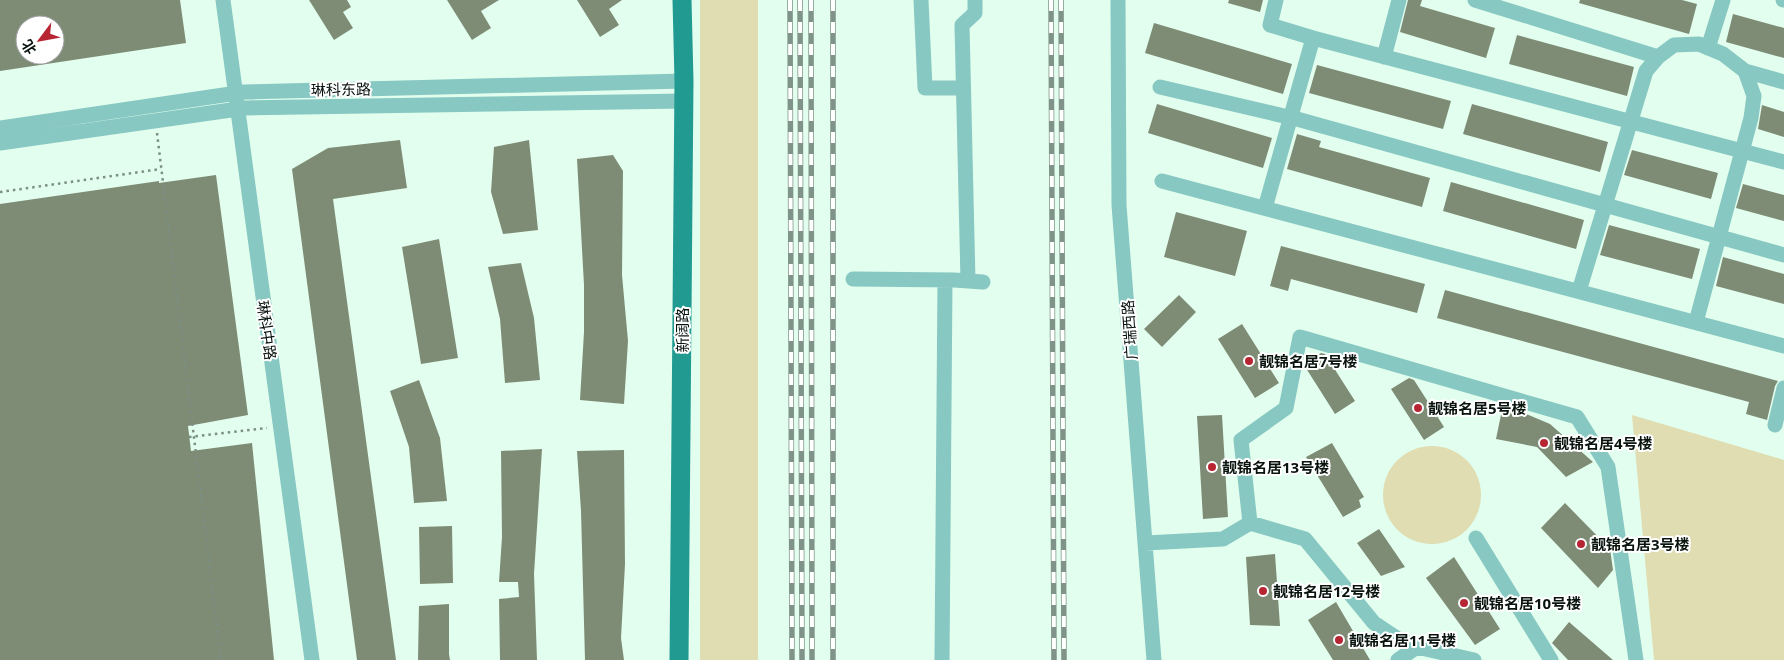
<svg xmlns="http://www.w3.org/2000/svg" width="1784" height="660" font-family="'Open Sans','Noto Sans SC',sans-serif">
<rect width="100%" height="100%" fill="#e2feee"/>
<!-- green -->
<path fill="#dfddb1" d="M 700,0 L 758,0 L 758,660 L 700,660 Z
M 1632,415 L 1784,460 L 1784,660 L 1654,660 Z
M1383 495a49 49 0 1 1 98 0a49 49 0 1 1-98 0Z"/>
<!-- building -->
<path fill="#7e8c75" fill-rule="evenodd" d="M 0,0 L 180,0 L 186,43 L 0,71 ZM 25,25 L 55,25 L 55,55 L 25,55 Z
M 309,0 L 347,0 L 351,7 L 343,12 L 353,28 L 334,40 Z
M 447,0 L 499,0 L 481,11 L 491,28 L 472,40 Z
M 577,0 L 622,0 L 609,9 L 619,25 L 600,37 Z
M 1229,0 L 1263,0 L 1260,12 L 1228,3 Z
M 1408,0 L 1422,0 L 1420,6 L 1495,28 L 1486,58 L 1400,32 Z
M 1580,0 L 1682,0 L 1697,4 L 1689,34 L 1579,3 Z
M 1733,14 L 1784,28 L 1784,58 L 1726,42 Z
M 1154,23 L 1292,64 L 1283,94 L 1145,53 Z
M 1517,35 L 1634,67 L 1627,96 L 1509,64 Z
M 1317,65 L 1451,101 L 1443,129 L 1309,93 Z
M 1157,104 L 1272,138 L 1263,168 L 1148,133 Z
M 1472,104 L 1608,142 L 1600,172 L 1463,134 Z
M 1762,105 L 1784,112 L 1784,137 L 1758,129 Z
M 1297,134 L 1321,141 L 1319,147 L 1430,178 L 1422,207 L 1287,169 Z
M 400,140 L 407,188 L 333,199 L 396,660 L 357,660 L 292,169 L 328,148 Z
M 529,140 L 538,230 L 503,234 L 491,192 L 494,147 Z
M 1632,150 L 1718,173 L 1711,199 L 1624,175 Z
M 613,155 L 623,171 L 622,275 L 628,341 L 624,404 L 580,400 L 584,332 L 584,285 L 577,159 Z
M 216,175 L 248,415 L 188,426 L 191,451 L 252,443 L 274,660 L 0,660 L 0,204 L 159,181 L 159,183 Z
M 1451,182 L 1584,220 L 1576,249 L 1443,211 Z
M 1743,184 L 1784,195 L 1784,221 L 1736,208 Z
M 1176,212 L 1247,231 L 1235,276 L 1164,257 Z
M 1609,225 L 1700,249 L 1692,279 L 1600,255 Z
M 439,239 L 458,358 L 421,364 L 402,247 Z
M 1281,246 L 1425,284 L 1417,313 L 1291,279 L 1288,291 L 1270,286 Z
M 1723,257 L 1784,274 L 1784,304 L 1716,286 Z
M 521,263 L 534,318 L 540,380 L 505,383 L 500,319 L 488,267 Z
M 1445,290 L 1778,381 L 1775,386 L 1767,420 L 1746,414 L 1749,402 L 1437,318 Z
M 1179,295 L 1196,312 L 1162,347 L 1144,329 Z
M 1242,324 L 1279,383 L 1255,398 L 1218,339 Z
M 1321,353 L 1325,354 L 1355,401 L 1335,414 L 1304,365 Z
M 1409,378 L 1414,380 L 1444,427 L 1424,440 L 1391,389 Z
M 419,380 L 440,438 L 447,501 L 414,503 L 409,447 L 390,391 Z
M 1510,407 L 1550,424 L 1593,462 L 1566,477 L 1537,447 L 1496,439 L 1502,410 Z
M 1222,415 L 1228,517 L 1203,519 L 1197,416 Z
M 1332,443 L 1364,497 L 1359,500 L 1361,507 L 1343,517 L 1306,457 Z
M 542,449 L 534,574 L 537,660 L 500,660 L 499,599 L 519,597 L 518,582 L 499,582 L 502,537 L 501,451 Z
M 624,450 L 625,564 L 621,638 L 624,660 L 585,660 L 581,511 L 577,451 Z
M 1565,503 L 1610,549 L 1613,570 L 1598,588 L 1541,528 Z
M 452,526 L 453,583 L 420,584 L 419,527 Z
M 1379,529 L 1405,567 L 1381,576 L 1357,543 Z
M 1275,554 L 1280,626 L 1250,625 L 1246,557 Z
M 1454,557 L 1500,629 L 1475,645 L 1426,578 Z
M 1336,602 L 1370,660 L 1333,660 L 1308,620 Z
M 449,604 L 449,654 L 450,660 L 418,660 L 419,606 Z
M 1569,622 L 1613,660 L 1568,660 L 1552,643 Z"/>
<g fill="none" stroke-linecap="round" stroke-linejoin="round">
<!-- path -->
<path stroke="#7b8f84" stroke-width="2.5" stroke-dasharray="2.5 4" stroke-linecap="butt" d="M 157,133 L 221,660
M 0,192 L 161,169
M 189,437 L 267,428"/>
<!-- minor -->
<path stroke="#87c8c2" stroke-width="15" d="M 223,0 L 312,660
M 921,0 L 925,88 L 963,88
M 1118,0 L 1119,205 L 1154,660
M 1475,0 L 1658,57
M 1783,0 L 1784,0
M 1313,38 L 1784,162
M 1708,48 L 1723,0
M 1384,57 L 1399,0
M 1745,71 L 1784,82
M 1160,87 L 1297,119 L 1784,255
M 0,128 L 244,92 L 684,81
M 0,143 L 245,108 L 684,101
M 1162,181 L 1784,346
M 1265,208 L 1313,38 L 1270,25 L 1276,0
M 853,279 L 954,280 L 983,282
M 968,281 L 962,25 L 975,13 L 975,0
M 1579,291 L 1646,71 L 1658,57 L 1674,45 L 1699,44 L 1723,54 L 1745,71 L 1754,96 L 1751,118 L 1696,322
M 1775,425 L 1784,388
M 1250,523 L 1241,440 L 1286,408 L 1300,337 L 1577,417 L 1608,467 L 1636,660
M 1476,538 L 1551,660
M 1145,543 L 1223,539 L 1250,523 L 1305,539 L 1374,623 L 1398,639 L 1417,647 L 1474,660
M 942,660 L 945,280
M 1398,660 L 1417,647"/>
<!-- major -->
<path stroke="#219a92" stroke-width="19" d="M 679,660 L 684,81 L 682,0"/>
<!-- rail casing -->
<g stroke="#809388" stroke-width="5.5">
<path id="rail" d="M 790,0 L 792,660
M 800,0 L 802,660
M 811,0 L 812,660
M 833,0 L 833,660
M 1051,0 L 1054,660
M 1061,0 L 1064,660"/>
</g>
<!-- rail -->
<use href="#rail" stroke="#fff" stroke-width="4" stroke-dasharray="11" stroke-linecap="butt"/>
</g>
<!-- markers -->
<g fill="#b62531" stroke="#fff" stroke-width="2">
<circle cx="1249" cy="361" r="5"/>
<circle cx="1418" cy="408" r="5"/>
<circle cx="1544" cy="443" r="5"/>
<circle cx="1212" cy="467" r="5"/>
<circle cx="1581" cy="544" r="5"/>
<circle cx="1263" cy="591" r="5"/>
<circle cx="1464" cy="603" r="5"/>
<circle cx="1339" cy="640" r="5"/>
</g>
<g text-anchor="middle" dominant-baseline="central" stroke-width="4" stroke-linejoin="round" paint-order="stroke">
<!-- street labels -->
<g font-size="15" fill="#0a140f" stroke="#fff">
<text transform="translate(341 89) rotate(-1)">琳科东路</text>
<text transform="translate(267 330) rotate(82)">琳科中路</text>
<text transform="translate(682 330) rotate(-90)">新阔路</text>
<text transform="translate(1129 330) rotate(-94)">广瑞西路</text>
</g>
<!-- poi labels -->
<g font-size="15" font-weight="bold" fill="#0a140f" stroke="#fff" text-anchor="start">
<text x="1259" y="361">靓锦名居7号楼</text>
<text x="1428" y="408">靓锦名居5号楼</text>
<text x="1554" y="443">靓锦名居4号楼</text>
<text x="1222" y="467">靓锦名居13号楼</text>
<text x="1591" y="544">靓锦名居3号楼</text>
<text x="1273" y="591">靓锦名居12号楼</text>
<text x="1474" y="603">靓锦名居10号楼</text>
<text x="1349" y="640">靓锦名居11号楼</text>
</g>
</g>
<!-- north arrow -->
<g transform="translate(40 40) rotate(238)"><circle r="24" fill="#ffffff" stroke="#9da19f"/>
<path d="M0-4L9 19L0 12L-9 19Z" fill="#b62531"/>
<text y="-8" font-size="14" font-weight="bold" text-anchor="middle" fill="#0a140f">北</text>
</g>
</svg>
